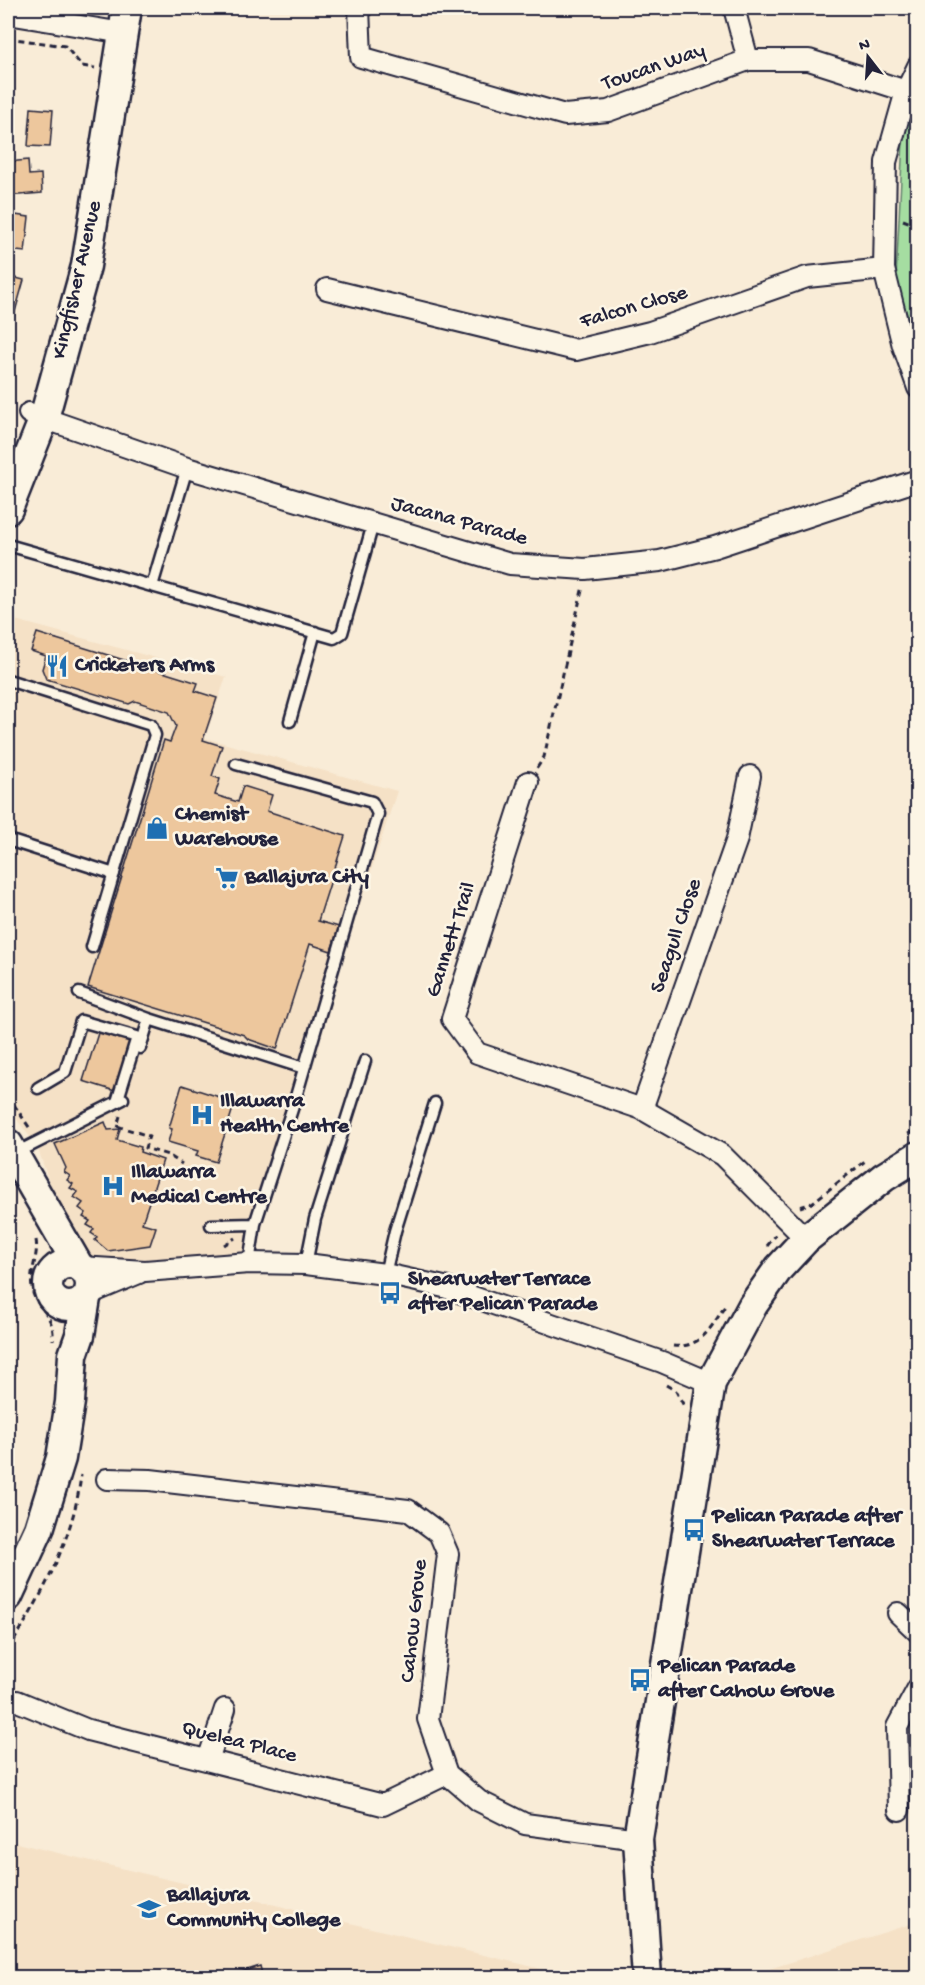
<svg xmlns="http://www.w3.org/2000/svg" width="925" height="1985" font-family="'Gochi Hand',sans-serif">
<rect width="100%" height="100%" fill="#f9ecd7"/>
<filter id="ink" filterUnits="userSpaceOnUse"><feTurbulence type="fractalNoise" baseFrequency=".0167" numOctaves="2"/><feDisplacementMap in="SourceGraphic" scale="12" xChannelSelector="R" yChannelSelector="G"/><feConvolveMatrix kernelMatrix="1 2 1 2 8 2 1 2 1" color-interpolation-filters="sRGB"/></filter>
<g filter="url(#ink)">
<!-- built -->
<path fill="#f5e1c6" d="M 8,618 L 226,677 L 205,738 L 397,791 L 247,1251 L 100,1264 L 70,1244 L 37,1146 L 8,1108 Z
M 8,1841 L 575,1977 L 8,1977 Z
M 917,1922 L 917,1977 L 744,1977 Z"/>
<!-- green -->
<path fill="#a5dda1" stroke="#64806e" stroke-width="1.5" d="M 917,91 L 917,346 L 896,279 L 903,140 Z"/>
<!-- building -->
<path fill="#edc79d" stroke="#22223b" stroke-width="1.5" d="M 31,108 L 53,110 L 50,147 L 28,146 Z
M 28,160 L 29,175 L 41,174 L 42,193 L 8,196 L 8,162 Z
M 8,214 L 29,217 L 25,252 L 8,250 Z
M 8,276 L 24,280 L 13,319 L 8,317 Z
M 37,633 L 198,683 L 195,691 L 217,698 L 203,740 L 222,746 L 212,776 L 220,779 L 215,795 L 238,802 L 243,786 L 272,795 L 267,811 L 345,836 L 318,921 L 339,927 L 331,951 L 310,944 L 277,1049 L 248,1039 L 244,1035 L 88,987 L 164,740 L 170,742 L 176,726 L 169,712 L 135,701 L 129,704 L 46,679 L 42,669 L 46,656 L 31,651 Z
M 99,1030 L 131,1040 L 115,1091 L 83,1081 Z
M 182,1085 L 235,1102 L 216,1162 L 196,1156 L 198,1151 L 168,1142 L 172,1129 L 169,1128 Z
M 105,1122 L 108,1130 L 120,1129 L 117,1140 L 141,1147 L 140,1152 L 163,1160 L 142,1223 L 156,1227 L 150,1245 L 108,1251 L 95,1240 L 97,1237 L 91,1233 L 94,1229 L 87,1225 L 90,1221 L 83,1217 L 86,1213 L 79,1208 L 83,1203 L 74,1197 L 78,1192 L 70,1188 L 73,1184 L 67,1180 L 70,1176 L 64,1172 L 66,1168 L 55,1144 Z
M 260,1966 L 263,1978 L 222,1978 Z"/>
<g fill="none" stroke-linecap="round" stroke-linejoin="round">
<!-- lane casing -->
<g stroke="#22223b" stroke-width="15">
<path id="lane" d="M 8,545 L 334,638 L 342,633 L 373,524
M 152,586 L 187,468
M 8,680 L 151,725 L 155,735 L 92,947
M 290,721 L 315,632
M 236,764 L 372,802 L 378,814 L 295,1100 L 255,1224 L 249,1263
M 8,840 L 114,874
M 79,993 L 149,1019 L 304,1068
M 140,1048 L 149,1019
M 38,1088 L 65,1072 L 81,1021 L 137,1037 L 117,1102
M 14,1154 L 123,1099
M 211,1225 L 255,1224
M 306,1264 L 315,1219 L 365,1061
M 385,1274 L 395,1231 L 435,1103"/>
</g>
<!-- street casing -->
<g stroke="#22223b" stroke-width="24">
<path id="street" d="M 359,8 L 361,57 L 565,115 L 608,111 L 748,60 L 809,60 L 906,91
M 734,8 L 748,60
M 8,14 L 123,33
M 918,66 L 906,91 L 886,162 L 884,269 L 903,346 L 918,388
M 327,289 L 576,350 L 650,332 L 807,277 L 884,269
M 29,413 L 187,468 L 510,564 L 585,569 L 660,561 L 715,547 L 918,480
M 528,782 L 452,1019 L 477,1053 L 642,1109 L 722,1155 L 806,1239
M 642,1109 L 737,839 L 750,776
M 80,1267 L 145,1271 L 249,1263 L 306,1264 L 385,1274 L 444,1287 L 662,1362 L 711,1383
M 89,1294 L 139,1273
M 107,1479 L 150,1480 L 408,1510 L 439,1533 L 448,1554 L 428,1719 L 447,1774 L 479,1801 L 525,1824 L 638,1839
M 898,1613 L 918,1632
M 17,1701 L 88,1730 L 383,1805 L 447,1774
M 208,1760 L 225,1709
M 899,1810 L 897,1727 L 918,1688"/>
</g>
<!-- secondary casing -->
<g stroke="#22223b" stroke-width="33">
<path id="secondary" d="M 8,509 L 44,418 L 86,266 L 127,8
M 8,1144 L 78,1265
M48 1285a21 21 0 1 1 42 0a21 21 0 1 1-42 0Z
M 8,1596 L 39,1529 L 61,1458 L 70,1402 L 73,1355 L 80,1335 L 86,1298
M 647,1978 L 638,1839 L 711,1383 L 753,1305 L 779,1268 L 806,1239 L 884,1177 L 918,1156"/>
</g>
<!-- path -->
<path stroke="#22223b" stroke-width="3" stroke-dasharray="6 4.5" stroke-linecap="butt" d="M 8,38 L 65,46 L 82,66 L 95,68
M 903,220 L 918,226
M 8,442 L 10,436 L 14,437
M 537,768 L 544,757 L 583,586
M 8,1096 L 31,1130
M 120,1116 L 117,1126 L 149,1136 L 145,1148 L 168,1155 L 182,1164
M 908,1134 L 918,1129
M 800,1207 L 812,1203 L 865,1161
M 36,1240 C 39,1256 29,1272 32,1288 C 34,1308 55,1312 53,1340
M 224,1245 L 235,1238
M 767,1246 L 776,1235
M 673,1346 C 701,1349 712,1326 725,1306
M 666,1385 L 676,1391 L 684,1406
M 8,1650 C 41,1598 74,1538 81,1475"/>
<!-- lane -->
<use href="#lane" stroke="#fcf5e5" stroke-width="10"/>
<!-- street -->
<use href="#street" stroke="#fcf5e5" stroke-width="20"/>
<!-- secondary -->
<use href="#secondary" stroke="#fcf5e5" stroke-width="28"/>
</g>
</g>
<!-- icons -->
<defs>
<g id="restaurant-bare" transform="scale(1.8)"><path d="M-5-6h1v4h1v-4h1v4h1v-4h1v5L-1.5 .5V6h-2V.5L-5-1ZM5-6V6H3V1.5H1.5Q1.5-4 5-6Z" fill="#1f6fb2" stroke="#fcf5e5" stroke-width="2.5" paint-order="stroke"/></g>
<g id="shop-bare" transform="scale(1.8)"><path d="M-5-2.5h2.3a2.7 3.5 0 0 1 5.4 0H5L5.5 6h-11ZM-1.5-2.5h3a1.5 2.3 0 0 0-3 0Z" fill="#1f6fb2" stroke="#fcf5e5" stroke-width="2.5" paint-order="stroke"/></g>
<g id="supermarket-bare" transform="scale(1.8)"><path d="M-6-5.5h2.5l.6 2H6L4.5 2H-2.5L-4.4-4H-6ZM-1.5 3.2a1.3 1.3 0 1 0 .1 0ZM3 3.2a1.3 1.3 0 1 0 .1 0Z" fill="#1f6fb2" stroke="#fcf5e5" stroke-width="2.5" paint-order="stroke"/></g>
<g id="hospital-bare" transform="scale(1.8)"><path d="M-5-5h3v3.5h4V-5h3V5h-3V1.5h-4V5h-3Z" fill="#1f6fb2" stroke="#fcf5e5" stroke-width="2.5" paint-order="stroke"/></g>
<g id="bus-bare" transform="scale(1.8)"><path d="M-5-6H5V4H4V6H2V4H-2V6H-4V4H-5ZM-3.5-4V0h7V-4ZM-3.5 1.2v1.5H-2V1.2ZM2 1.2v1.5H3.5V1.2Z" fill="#1f6fb2" stroke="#fcf5e5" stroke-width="2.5" paint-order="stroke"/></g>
<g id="school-bare" transform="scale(1.8)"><path d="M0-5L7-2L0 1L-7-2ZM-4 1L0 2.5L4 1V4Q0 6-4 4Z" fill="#1f6fb2" stroke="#fcf5e5" stroke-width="2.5" paint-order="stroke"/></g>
</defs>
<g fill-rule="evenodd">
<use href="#restaurant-bare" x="57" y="666"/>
<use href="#shop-bare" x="157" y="828"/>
<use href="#supermarket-bare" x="227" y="878"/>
<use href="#hospital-bare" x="202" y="1115"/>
<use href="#hospital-bare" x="113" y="1186"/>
<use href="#bus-bare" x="390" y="1293"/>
<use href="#bus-bare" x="694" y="1530"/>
<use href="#bus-bare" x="640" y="1680"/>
<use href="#school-bare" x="149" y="1909"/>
</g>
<g text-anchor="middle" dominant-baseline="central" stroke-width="5" stroke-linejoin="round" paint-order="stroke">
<!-- street labels -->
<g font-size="22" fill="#22223b" stroke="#fcf5e5">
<text transform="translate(654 68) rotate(-19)">Toucan Way</text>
<text transform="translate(78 280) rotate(-77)">Kingfisher Avenue</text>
<text transform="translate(634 308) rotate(-16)">Falcon Close</text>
<text transform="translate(459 522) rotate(15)">Jacana Parade</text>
<text transform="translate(677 936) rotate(-71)">Seagull Close</text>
<text transform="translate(452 940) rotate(-72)">Gannett Trail</text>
<text transform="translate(415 1621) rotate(-84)">Cahow Grove</text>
<text transform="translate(239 1743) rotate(14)">Quelea Place</text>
</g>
<!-- poi labels -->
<g font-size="22" font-weight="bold" fill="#22223b" stroke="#fcf5e5" text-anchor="start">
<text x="75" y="666">Cricketers Arms</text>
<text x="175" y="815">Chemist<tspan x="175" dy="25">Warehouse</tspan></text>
<text x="245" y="878">Ballajura City</text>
<text x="220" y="1102">Illawarra<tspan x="220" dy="25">Health Centre</tspan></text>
<text x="131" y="1173">Illawarra<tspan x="131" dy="25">Medical Centre</tspan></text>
<text x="408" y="1280">Shearwater Terrace<tspan x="408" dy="25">after Pelican Parade</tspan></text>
<text x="712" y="1517">Pelican Parade after<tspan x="712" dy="25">Shearwater Terrace</tspan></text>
<text x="658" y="1667">Pelican Parade<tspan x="658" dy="25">after Cahow Grove</tspan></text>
<text x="167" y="1896">Ballajura<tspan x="167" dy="25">Community College</tspan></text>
</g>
</g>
<!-- margin -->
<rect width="925" height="1985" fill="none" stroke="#fcf5e5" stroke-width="30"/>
<rect x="15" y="15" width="895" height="1955" fill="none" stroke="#22223b" stroke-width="2" filter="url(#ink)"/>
<!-- north arrow -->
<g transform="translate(868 57) rotate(343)" stroke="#fcf5e5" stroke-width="4.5" paint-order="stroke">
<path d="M0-4.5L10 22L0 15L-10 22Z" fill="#22223b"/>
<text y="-9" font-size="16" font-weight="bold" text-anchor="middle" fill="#22223b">N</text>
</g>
</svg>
